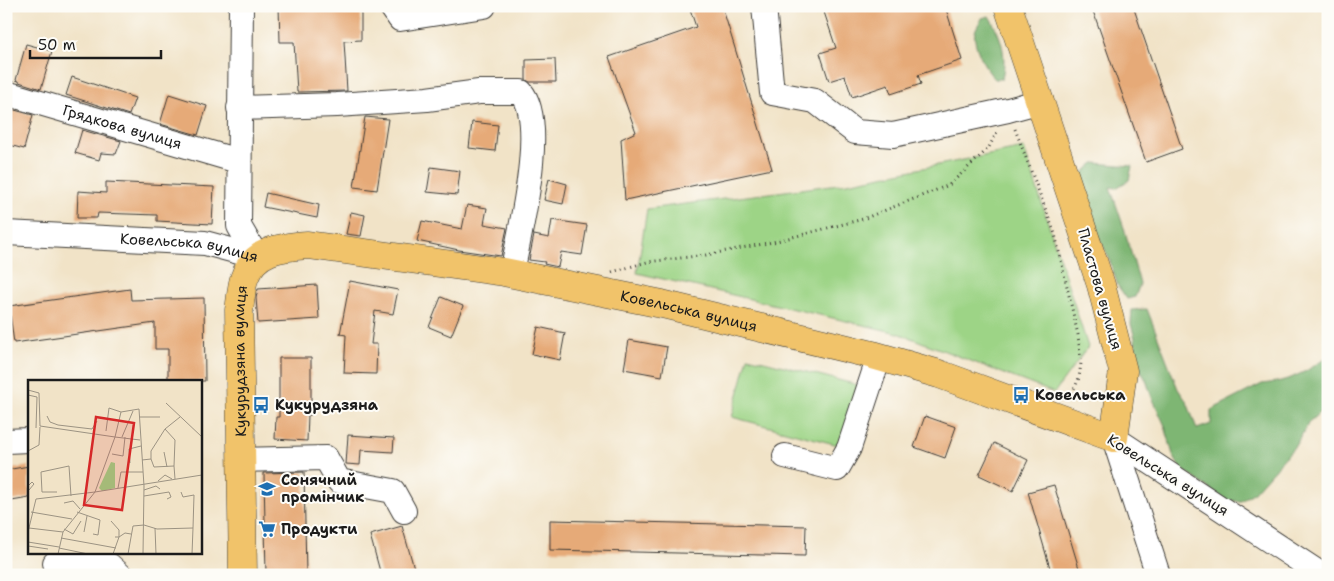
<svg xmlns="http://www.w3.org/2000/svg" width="1334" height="581" font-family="'Shantell Sans',sans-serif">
<rect width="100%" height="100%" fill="#fdfcf7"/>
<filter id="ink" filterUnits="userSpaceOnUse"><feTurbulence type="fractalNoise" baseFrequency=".02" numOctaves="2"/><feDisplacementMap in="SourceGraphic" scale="10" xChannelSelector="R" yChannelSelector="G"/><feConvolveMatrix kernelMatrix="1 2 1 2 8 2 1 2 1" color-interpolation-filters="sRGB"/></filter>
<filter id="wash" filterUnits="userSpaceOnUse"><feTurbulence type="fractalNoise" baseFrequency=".0096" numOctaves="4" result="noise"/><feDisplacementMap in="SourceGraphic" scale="20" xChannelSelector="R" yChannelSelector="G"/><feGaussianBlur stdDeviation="1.12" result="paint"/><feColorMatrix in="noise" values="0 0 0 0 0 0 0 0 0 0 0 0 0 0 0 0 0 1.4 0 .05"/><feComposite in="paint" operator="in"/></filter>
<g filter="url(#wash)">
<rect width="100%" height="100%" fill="#f1e3c7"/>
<!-- green -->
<path fill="#9dd486" stroke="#5c7851" d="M 1024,148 L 1088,347 L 1054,393 L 898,333 L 637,273 L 647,209 L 847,183 Z
M 748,357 L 858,385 L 842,446 L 732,417 Z"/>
<!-- forest -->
<path fill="#7eb673" stroke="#4d6948" d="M 989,16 C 1002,37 1007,55 1002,79 L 995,79 C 986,71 972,44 975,32 C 976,27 980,22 982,18 Z
M 1094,163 L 1132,166 L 1129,180 L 1116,188 L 1110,187 L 1124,228 L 1140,284 L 1135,297 L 1127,299 L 1118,286 L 1109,258 L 1096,231 L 1083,188 L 1083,173 Z
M 1147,309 L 1178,389 L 1187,402 L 1197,429 L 1211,424 L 1211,410 L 1262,384 L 1277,382 L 1291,378 L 1306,371 L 1328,357 L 1328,405 L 1310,421 L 1295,446 L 1253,493 L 1241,501 L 1227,501 L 1180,468 L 1173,455 L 1165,426 L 1151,395 L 1146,380 L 1139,367 L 1136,353 L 1135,338 L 1131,324 L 1132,310 Z"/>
<g id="blocks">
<!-- building -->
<path fill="#e6aa78" d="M 279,6 L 361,6 L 361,40 L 344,41 L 347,91 L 297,92 L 294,42 L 280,42 Z
M 689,6 L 722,6 L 772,169 L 625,200 L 621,139 L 636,132 L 609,57 L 696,27 Z
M 822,6 L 945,6 L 962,60 L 918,75 L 921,84 L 891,94 L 888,85 L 852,97 L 845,76 L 829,81 L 820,53 L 836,48 Z
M 1105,6 L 1133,6 L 1182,149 L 1146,162 L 1093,11 Z
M 26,44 L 52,51 L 41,89 L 19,82 L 19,81 L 16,80 Z
M 555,59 L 556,82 L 530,82 L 526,80 L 526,60 Z
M 72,77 L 135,98 L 129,115 L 66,95 Z
M 169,94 L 207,106 L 198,135 L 160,124 Z
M 11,109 L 33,115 L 24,149 L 6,144 L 6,126 Z
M 365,117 L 388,119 L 377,190 L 354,187 Z
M 472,122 L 498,125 L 495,151 L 469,148 Z
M 82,130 L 121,141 L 116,154 L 101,153 L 99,160 L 75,153 Z
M 431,167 L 460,171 L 457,195 L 427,192 Z
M 549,179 L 567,184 L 563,204 L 544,200 Z
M 106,182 L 214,187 L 212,224 L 157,221 L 157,215 L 98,213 L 97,218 L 77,218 L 78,191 L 106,193 Z
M 266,193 L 319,205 L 317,218 L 263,207 Z
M 467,205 L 487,208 L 484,224 L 507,228 L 501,256 L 459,250 L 417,241 L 422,221 L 462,229 Z
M 351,212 L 365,215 L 361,236 L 346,234 Z
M 552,220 L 587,225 L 582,255 L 561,252 L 558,267 L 544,264 L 545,262 L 529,260 L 534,235 L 549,238 Z
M 350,281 L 398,290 L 393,314 L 375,311 L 371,344 L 377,344 L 376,374 L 344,373 L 346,335 L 340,334 Z
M 317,285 L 319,319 L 258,323 L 256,298 L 258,289 Z
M 130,289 L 131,300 L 204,298 L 205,381 L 168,381 L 168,349 L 155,349 L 155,323 L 14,343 L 9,306 Z
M 441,297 L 463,306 L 451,336 L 429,327 Z
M 538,327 L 565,333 L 560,360 L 532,354 Z
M 629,340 L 667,347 L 662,376 L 624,369 Z
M 279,358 L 311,358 L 311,415 L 308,415 L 307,441 L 275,439 L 276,417 L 279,417 Z
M 925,416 L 956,427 L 945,458 L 914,447 Z
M 348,435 L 394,438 L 393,452 L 361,450 L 360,465 L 346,464 Z
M 994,443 L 1028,460 L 1013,491 L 979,475 Z
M 29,466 L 29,498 L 6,502 L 6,470 Z
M 304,472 L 306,575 L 266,575 L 264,473 Z
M 1054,485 L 1081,575 L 1052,575 L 1028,492 Z
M 550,520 L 806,526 L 805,556 L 550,550 Z
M 402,526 L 416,575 L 381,575 L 370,535 Z"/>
</g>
</g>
<g filter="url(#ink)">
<use href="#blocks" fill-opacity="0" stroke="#3c3a36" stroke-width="1"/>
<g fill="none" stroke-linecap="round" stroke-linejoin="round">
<!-- minor casing -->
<g stroke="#3c3a36" stroke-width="26">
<g id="minor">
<path d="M 241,6 L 239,226 L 257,257"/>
<path d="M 391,6 L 400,19 L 484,6"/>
<path d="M 764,6 L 772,93 L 815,101 L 855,132 L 893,135 L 1008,110 L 1041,101"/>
<path id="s1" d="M 6,93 L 238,161"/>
<path d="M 239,108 L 337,105 L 427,99 L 479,92 L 521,92 C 548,122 519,234 512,273"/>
<path id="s2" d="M 6,233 L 205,243 L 257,257"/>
<path d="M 1114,438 L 1322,575"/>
<path d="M 1114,438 L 1158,575"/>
<path d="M 6,441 L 29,440"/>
<path d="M 785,456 L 837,469 L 849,448 L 879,357"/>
<path d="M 241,460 L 326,458 L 339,481 L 393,491 L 404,511"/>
<path d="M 55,563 L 109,565 L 120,575"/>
</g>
</g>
<!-- major casing -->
<g stroke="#3c3a36" stroke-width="29">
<g id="major">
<path id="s3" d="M 243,575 L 239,310 C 241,300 241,288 244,279 C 254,249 282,247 308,245 L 504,272 L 662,304 L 873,355 L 939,374 L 1114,438 L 1123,371 L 1101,285 L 1008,6"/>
</g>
</g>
<!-- path -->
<path stroke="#3c3a36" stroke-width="3" stroke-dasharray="1 4" stroke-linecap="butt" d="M 1015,129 L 1055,234 L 1078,335 L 1081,363 L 1079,378 L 1070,398
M 612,272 L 647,262 L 706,255 L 773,242 L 863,219 L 949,185 L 988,149 L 997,132"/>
<!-- minor -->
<use href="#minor" stroke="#fff" stroke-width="24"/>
<!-- major -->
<use href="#major" stroke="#f1c36a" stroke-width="28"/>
</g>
</g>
<!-- icons -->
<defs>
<g id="bus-bare" transform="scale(1.35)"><path d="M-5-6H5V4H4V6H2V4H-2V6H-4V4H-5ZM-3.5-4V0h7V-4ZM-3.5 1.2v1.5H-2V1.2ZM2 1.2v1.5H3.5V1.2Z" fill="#1f6fb2" stroke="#fdfcf7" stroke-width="2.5" paint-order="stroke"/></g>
<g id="school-bare" transform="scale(1.35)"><path d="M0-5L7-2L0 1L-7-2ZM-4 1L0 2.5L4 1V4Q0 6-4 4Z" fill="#1f6fb2" stroke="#fdfcf7" stroke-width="2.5" paint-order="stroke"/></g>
<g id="supermarket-bare" transform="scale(1.35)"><path d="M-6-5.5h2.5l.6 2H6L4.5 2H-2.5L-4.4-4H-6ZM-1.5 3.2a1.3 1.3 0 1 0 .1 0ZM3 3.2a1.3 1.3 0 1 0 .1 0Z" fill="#1f6fb2" stroke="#fdfcf7" stroke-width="2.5" paint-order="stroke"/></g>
</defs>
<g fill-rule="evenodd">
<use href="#bus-bare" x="1021" y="395"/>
<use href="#bus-bare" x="261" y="405"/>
<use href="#school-bare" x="267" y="489"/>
<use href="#supermarket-bare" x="267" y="529"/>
</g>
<g text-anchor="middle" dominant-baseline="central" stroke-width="4" stroke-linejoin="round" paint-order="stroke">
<!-- street labels -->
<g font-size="15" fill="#1c1c1c" stroke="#fdfcf7">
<text stroke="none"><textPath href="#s1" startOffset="121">Грядкова вулиця</textPath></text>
<text stroke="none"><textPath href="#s2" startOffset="184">Ковельська вулиця</textPath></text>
<text transform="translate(1100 289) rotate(74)">Пластова вулиця</text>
<text stroke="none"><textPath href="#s3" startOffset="761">Ковельська вулиця</textPath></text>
<text stroke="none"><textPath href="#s3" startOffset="214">Кукурудзяна вулиця</textPath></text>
<text transform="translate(1168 475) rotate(32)">Ковельська вулиця</text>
</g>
<!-- poi labels -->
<g font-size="15" font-weight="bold" fill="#1c1c1c" stroke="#fdfcf7" text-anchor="start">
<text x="1035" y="395">Ковельська</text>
<text x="275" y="405">Кукурудзяна</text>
<text x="281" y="480">Сонячний<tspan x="281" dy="17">промінчик</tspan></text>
<text x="281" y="529">Продукти</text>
</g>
</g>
<!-- overview -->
<g transform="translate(28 380)">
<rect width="174" height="174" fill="#f1e3c7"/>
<path d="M 83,82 L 87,83 L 87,108 L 74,111 L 71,108 Z" fill="#9dd486"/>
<path fill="none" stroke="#9c9383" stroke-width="1" d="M 0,10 L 11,13 L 12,46M 0,15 L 9,17 L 8,48M 138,23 L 174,57M 93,32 L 87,57 L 112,60M 19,36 L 22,42 L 30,45 L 64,49 L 69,41M 112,37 L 132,37M 12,46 L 87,57 L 67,112 L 174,95M 78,51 L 81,28 L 93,32 L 111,29 L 116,106 L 115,174M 94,57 L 105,31M 0,71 L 11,65 L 12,47M 136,72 L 139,87M 84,74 L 95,76 L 97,57M 123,79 L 126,87 L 146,86 L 147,99M 114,80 L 123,79 L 123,71 L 137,49M 102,83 L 101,69 L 113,66M 146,86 L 147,60 L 137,49 L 152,37M 130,101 L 137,95 L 144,99M 0,106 L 4,102 L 6,104 L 1,110M 90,108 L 93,92 L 115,92M 116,110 L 128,106 L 132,109M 29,112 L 14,112 L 13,92 L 41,86 L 43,116M 153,112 L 155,117 L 166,115 L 165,148M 116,116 L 141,112 L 143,117 L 139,119M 36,123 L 45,121 L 52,129M 3,132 L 44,139M 49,132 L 72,140 L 70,155 L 65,154M 83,141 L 91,150 L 91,157 L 87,157M 1,148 L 35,152M 127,148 L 128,174M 36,149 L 45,154 L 53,141M 0,152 L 8,119 L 67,112M 56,152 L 59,136M 33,158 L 88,168M 0,162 L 31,167M 0,166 L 20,169M 31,168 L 60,174M 30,174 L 35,152 L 67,112M 85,174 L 91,157 L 97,153 L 103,154M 100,174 L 105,146 L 116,145 L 129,149 L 165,148 L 164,174"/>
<path fill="#d62828" fill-opacity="0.15" stroke="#d62828" stroke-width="2.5" d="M 68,37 L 106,43 L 94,130 L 56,125 Z"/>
<rect width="174" height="174" fill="none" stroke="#1c1c1c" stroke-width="2.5"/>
</g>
<!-- margin -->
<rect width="1334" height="581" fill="none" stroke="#fdfcf7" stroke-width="25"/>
<!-- scale -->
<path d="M30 50v8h131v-8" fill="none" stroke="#1c1c1c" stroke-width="2.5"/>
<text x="38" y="50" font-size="15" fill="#1c1c1c" stroke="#fdfcf7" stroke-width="4" paint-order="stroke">50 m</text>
</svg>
